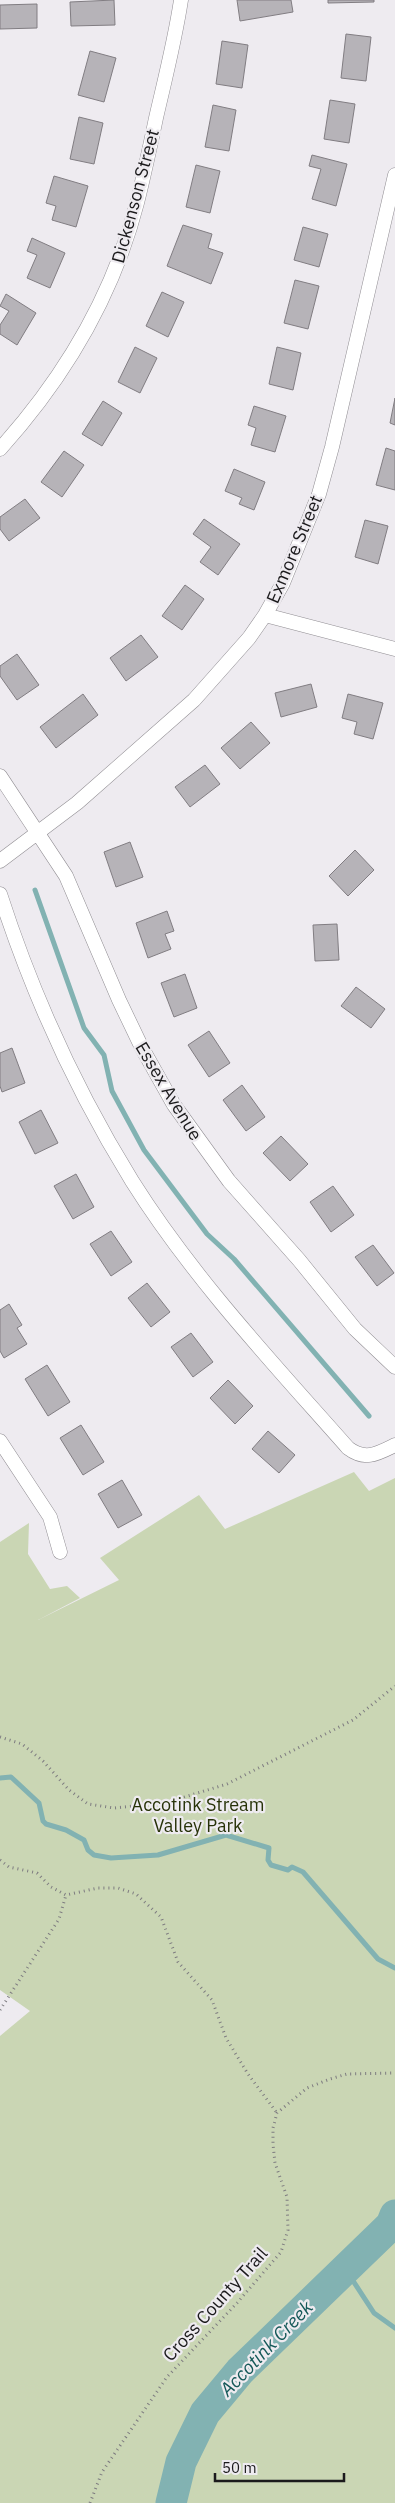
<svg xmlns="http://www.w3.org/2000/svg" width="395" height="2503" font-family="'IBM Plex Sans',sans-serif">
<rect width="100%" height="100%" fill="#eeebf0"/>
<!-- green -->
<path fill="#cad6b4" d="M 354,1472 L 369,1491 L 395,1478 L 395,2503 L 0,2503 L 0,2036 L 30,2011 L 0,1990 L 0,1542 L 29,1523 L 28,1554 L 50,1589 L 67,1586 L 80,1598 L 38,1620 L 119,1580 L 100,1558 L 199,1495 L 225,1529 Z"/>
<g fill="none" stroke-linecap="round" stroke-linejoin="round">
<!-- stream -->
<path stroke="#82b2b2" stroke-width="5" d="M 35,890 L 84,1028 L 104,1055 L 112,1091 L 144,1150 L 207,1234 L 234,1259 L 369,1416
M 0,1778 L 11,1777 L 39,1803 L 43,1821 L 46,1824 L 66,1830 L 84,1840 L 88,1850 L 94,1855 L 111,1858 L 158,1855 L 226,1835 L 269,1848 L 268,1860 L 271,1865 L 288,1870 L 292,1867 L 303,1872 L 378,1959 L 395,1968
M 346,2270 L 374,2313 L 395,2328"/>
<!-- river -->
<path stroke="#82b2b2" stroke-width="31" d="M 171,2503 L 181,2462 L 205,2413 L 240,2371 L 391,2225 L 395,2215"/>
</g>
<!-- building -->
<path fill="#b6b3b8" stroke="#817d82" d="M 114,0 L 115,25 L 71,26 L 70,2 Z
M 237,0 L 291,0 L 293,12 L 240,21 Z
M 328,0 L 374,0 L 374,2 L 328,3 Z
M 37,4 L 37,28 L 0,29 L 0,5 Z
M 346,34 L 371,37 L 366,81 L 341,78 Z
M 222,41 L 248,45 L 242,88 L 216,84 Z
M 90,51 L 116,58 L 104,102 L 78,95 Z
M 330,100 L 355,104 L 349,143 L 324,139 Z
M 213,105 L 236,110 L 229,151 L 205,147 Z
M 79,117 L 103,123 L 94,164 L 70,159 Z
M 312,155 L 347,164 L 336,206 L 312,199 L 321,169 L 309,166 Z
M 196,165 L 220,171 L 210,213 L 186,207 Z
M 54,176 L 88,186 L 76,227 L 52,220 L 56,206 L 46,203 Z
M 183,225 L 212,234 L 208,248 L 223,253 L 211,284 L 167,266 Z
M 303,227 L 328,234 L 319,267 L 294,260 Z
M 32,238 L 65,253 L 50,288 L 27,278 L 37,255 L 27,251 Z
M 295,280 L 319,286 L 308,329 L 284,323 Z
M 162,292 L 184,302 L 168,337 L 146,326 Z
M 6,294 L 36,313 L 17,345 L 0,334 L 0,325 L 9,311 L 0,306 Z
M 135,347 L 157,358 L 140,393 L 118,382 Z
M 277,347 L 301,353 L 293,390 L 269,384 Z
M 395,398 L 395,425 L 390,423 Z
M 103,401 L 122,413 L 102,446 L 82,434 Z
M 254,406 L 286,416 L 275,452 L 251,445 L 256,428 L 248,425 Z
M 386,448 L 395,451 L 395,490 L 376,485 Z
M 64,451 L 84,465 L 62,497 L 41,482 Z
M 234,469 L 265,482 L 254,510 L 239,504 L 242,498 L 225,491 Z
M 25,499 L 40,518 L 9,541 L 0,529 L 0,517 Z
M 204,519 L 240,544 L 218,575 L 200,562 L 211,547 L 193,534 Z
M 365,520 L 388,526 L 378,564 L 355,557 Z
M 185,585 L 204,599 L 182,630 L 162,616 Z
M 141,635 L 158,657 L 126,681 L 110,658 Z
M 17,654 L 39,685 L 17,700 L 0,676 L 0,666 Z
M 311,684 L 317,707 L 281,717 L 275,693 Z
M 83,694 L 98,715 L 56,748 L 40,727 Z
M 348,694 L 383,703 L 373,739 L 354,734 L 357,722 L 342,718 Z
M 251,722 L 270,743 L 240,769 L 221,748 Z
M 205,765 L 220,784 L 190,807 L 175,787 Z
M 130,842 L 143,877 L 116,887 L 104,852 Z
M 355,850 L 374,870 L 348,896 L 329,876 Z
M 167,911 L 174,931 L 165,934 L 171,949 L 148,958 L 136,923 Z
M 337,924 L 339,960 L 315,961 L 313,925 Z
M 185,974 L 197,1008 L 174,1017 L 161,983 Z
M 356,987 L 385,1009 L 371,1028 L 341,1006 Z
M 209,1031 L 230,1063 L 209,1077 L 188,1045 Z
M 12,1048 L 25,1083 L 2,1092 L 0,1086 L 0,1053 Z
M 242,1085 L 265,1117 L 246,1131 L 223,1100 Z
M 41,1110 L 58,1143 L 35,1154 L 19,1122 Z
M 281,1136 L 308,1164 L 290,1181 L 263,1153 Z
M 76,1174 L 94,1207 L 73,1219 L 54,1186 Z
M 333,1186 L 354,1215 L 331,1232 L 310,1202 Z
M 111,1231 L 132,1262 L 111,1276 L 90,1244 Z
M 373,1245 L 394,1273 L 377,1286 L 355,1257 Z
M 147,1283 L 170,1312 L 151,1327 L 128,1298 Z
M 9,1304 L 22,1325 L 17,1328 L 27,1344 L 4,1358 L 0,1351 L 0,1310 Z
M 191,1333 L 213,1362 L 193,1377 L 171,1347 Z
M 47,1365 L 70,1402 L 48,1416 L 25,1379 Z
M 228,1380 L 253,1406 L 235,1424 L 210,1398 Z
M 81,1425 L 104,1462 L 83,1475 L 60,1438 Z
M 268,1431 L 295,1455 L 279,1473 L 252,1449 Z
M 122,1480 L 142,1515 L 118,1528 L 98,1494 Z"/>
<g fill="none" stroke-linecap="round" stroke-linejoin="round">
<!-- street casing -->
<g stroke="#918e93" stroke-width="15">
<path id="street" d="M 0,449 C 64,378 113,296 137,203 C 144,175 150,147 156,118 C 165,79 175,40 181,0
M 265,615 L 395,649
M 0,776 L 66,876 L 119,1000 L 142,1048 L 174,1105 L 229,1181 L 299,1260 L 355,1329 L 395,1367
M 0,861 L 77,803 L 194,700 L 249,638 L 265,615 L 283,583 L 319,494 L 332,447 L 395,175
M 0,894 C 32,993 77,1092 132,1181 C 193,1278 273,1363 348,1448 C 365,1461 377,1454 395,1445
M 0,1441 L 50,1517 L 60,1552"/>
</g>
<!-- path -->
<path stroke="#7e7c80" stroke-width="3" stroke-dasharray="1 4" stroke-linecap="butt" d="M 0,1737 L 22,1744 L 43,1761 L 69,1790 L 88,1804 L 114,1808 L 165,1803 L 227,1784 L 353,1720 L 395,1686
M 0,1860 L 9,1867 L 37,1873 L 51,1887 L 66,1895 L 98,1888 L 118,1888 L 136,1894 L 161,1917 L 178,1962 L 212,2000 L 226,2038 L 248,2074 L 277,2113
M 0,2010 L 59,1919 L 66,1895
M 90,2503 L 102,2472 L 167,2377 L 237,2303 L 281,2252 L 288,2230 L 287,2197 L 275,2163 L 273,2144 L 273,2128 L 277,2113 L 307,2088 L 330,2079 L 347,2074 L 395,2073"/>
<!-- street -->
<use href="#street" stroke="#fff" stroke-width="14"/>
</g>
<g text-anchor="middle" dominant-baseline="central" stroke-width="4.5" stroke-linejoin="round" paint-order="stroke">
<!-- street labels -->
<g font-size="18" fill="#1b1a1c" stroke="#eeebf0">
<text transform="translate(135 196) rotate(-75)">Dickenson Street</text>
<text transform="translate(294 549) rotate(-67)">Exmore Street</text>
<text transform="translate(169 1091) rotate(59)">Essex Avenue</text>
<text transform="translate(215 2304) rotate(-48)">Cross County Trail</text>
</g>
<!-- park labels -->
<g font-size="18" fill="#273208" stroke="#eeebf0">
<text x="198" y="1804">Accotink Stream<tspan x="198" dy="21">Valley Park</tspan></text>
</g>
<!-- water labels -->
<g font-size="19" font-style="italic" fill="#155959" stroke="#eeebf0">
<text transform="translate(266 2348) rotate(-46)">Accotink Creek</text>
</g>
</g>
<!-- scale -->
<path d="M215 2473v8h129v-8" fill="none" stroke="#1b1a1c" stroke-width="2.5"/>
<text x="222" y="2473" font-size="15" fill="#1b1a1c" stroke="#eeebf0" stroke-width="4" paint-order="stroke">50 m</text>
</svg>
